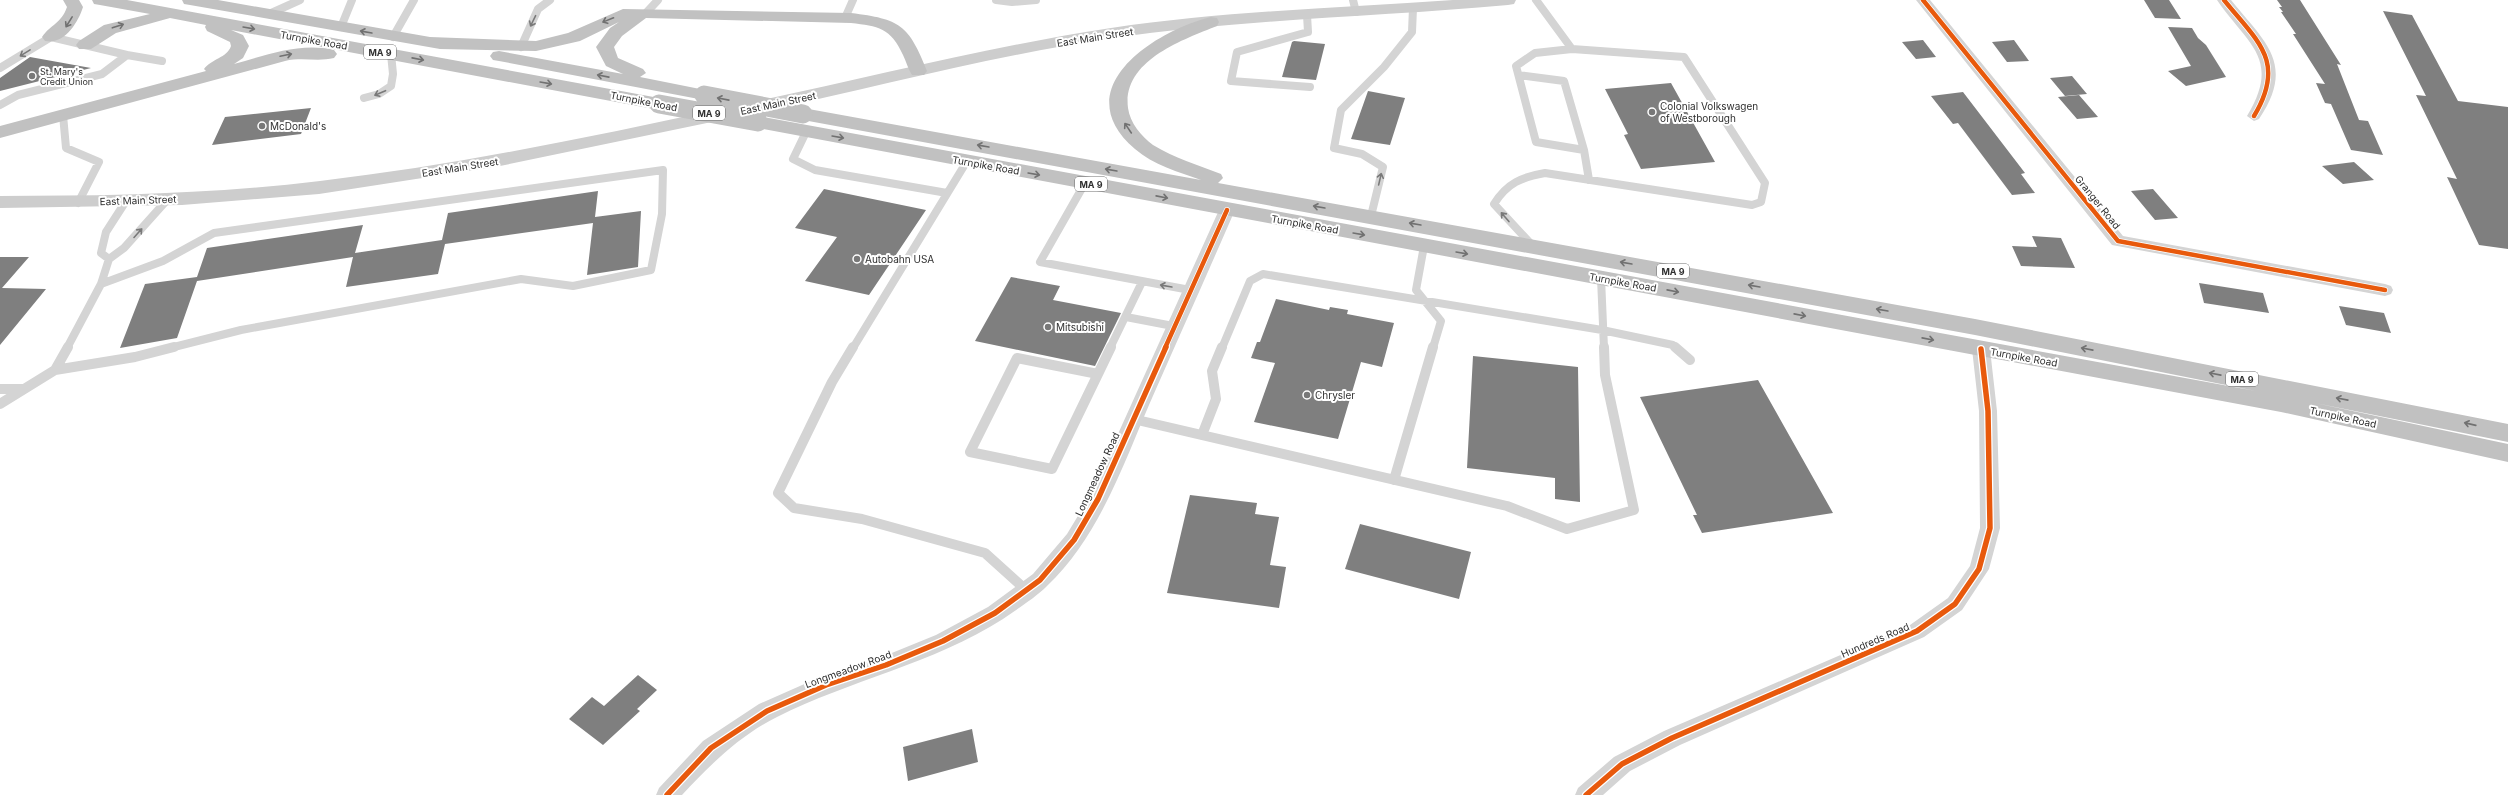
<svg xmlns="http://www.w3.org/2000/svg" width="2508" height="795" font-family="Inter,sans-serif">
<rect width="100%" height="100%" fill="#fff"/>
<!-- building -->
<path fill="#7f7f7f" d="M 2144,0 L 2169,0 L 2181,19 L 2155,18 Z
M 2277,0 L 2300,0 L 2341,65 L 2337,64 L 2359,120 L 2368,121 L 2383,155 L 2351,150 L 2331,104 L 2325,103 L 2316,83 L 2325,84 L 2293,34 L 2296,34 L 2281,12 L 2283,12 L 2279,7 L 2282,7 Z
M 2383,11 L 2412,15 L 2458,101 L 2508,107 L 2508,249 L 2479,245 L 2447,177 L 2457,179 L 2416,95 L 2426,96 Z
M 2168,27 L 2192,28 L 2198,38 L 2206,45 L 2226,77 L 2186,86 L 2168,71 L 2191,66 Z
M 1923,40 L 1936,57 L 1916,59 L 1902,42 Z
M 2014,40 L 2029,61 L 2007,62 L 1992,42 Z
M 1294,41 L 1325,44 L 1316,80 L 1282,77 L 1292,42 Z
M 30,57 L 91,68 L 0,91 L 0,78 Z
M 2072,76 L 2087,94 L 2065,96 L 2050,78 Z
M 1671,83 L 1715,162 L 1641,169 L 1624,135 L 1628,134 L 1605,89 Z
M 1368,91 L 1405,98 L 1390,145 L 1351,139 Z
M 1963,92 L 2025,173 L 2021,174 L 2035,193 L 2012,195 L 1958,123 L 1953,124 L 1931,96 Z
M 2079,95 L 2098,117 L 2077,119 L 2058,97 Z
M 311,108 L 301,134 L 212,145 L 225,117 Z
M 2354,162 L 2374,180 L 2343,184 L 2322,166 Z
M 824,189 L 926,210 L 869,295 L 805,281 L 837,237 L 795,228 Z
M 2153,189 L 2178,218 L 2155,220 L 2131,191 Z
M 598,191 L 595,217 L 641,211 L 638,267 L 587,275 L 593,223 L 445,244 L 438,274 L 346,287 L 353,257 L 197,281 L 177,338 L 120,348 L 145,284 L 197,277 L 207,248 L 363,225 L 355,253 L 442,240 L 448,213 Z
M 2032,236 L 2061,238 L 2075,268 L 2021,266 L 2012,246 L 2037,247 Z
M 0,257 L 29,257 L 2,288 L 46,289 L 0,345 Z
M 1011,277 L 1060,286 L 1053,300 L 1121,313 L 1095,366 L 975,341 Z
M 2199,283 L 2263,293 L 2269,313 L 2204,303 Z
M 1276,299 L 1329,310 L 1330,307 L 1348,310 L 1347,314 L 1394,323 L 1382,367 L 1361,362 L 1338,439 L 1254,422 L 1275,363 L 1251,358 L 1257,342 L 1260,342 Z
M 2339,306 L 2384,313 L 2391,333 L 2346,325 Z
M 1473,356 L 1578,367 L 1580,502 L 1555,499 L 1555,478 L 1467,468 Z
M 1758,380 L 1833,513 L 1702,533 L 1693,515 L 1697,515 L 1640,397 Z
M 1190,495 L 1257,503 L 1255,514 L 1279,517 L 1270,565 L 1286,567 L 1279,608 L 1167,593 Z
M 1360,524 L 1471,552 L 1459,599 L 1345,569 Z
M 638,675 L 657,690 L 637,709 L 640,711 L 603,745 L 569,719 L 592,697 L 604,706 Z
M 972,729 L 978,762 L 908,781 L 903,747 Z"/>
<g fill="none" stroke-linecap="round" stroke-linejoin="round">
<!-- lane-far1 -->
<path stroke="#d4d4d4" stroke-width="8" d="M 996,0 L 1012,2 L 1036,0
M 1353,0 L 1356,12
M 646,13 L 658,0
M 269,14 L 300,0
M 1307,15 L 1308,32 L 1237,52 L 1231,81 L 1310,87
M 845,18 L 853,0
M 341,27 L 352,0
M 393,37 L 414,0
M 521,47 L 538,9 L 550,0
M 1572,49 L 1535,53 L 1516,66 L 1536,142 L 1584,150 L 1589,180
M 127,55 L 162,61
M 0,68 L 51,37 L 127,55 L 102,74 L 18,95 L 0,105
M 1519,75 L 1564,81 L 1584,150
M 364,98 L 379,94 L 391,86 L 393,74 L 391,54
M 63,115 L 66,148 L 99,162 L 78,203
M 806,132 L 793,159 L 815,170 L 947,193
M 1085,183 L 1040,262 L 1190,290
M 1371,216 L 1383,167 L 1362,154 L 1334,148 L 1341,110 L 1384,67 L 1412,32 L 1413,8
M 1532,245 L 1494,204 C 1507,183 1522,177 1545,173 L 1752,205 L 1761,202 L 1765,183 L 1684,57 L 1572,49 L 1536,0
M 1424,246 L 1416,290 L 1441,321 L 1433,348
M 109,259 L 101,253 L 106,232 L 126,201
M 1601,278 L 1604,348
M 101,284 L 109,259 L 124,248 L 167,200
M 1126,317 L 1173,326
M 67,348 L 101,284 L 163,261 L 214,233 L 663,170 L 662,214 L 651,270 L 573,286 L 521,279 L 241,330 L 170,348
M 853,348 L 967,161
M 1110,348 L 1142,282
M 1222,348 L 1250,281 L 1263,274 L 1602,330 L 1673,345 L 1676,348"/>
<!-- lane -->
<path stroke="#d4d4d4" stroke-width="10" d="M 853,347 L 832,382 L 778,493 L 794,508 L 862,519 L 985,553 L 1026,590
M 1675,347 L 1690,360
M 1017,358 L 1098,374 L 1052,469 L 970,452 Z
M 55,370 L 68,347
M 55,370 L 135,357 L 174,347
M 1098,374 L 1111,347
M 0,389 L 22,389
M 0,404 L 55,370
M 1133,419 L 1507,506 L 1567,529 L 1634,510 L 1605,375 L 1604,347
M 1202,435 L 1216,399 L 1212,371 L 1222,347
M 1394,480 L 1433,347"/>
<!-- street -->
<path fill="#d4d4d4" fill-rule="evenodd" d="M 1916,0 L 1930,0 L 2123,236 L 2385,284 L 2391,286 L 2393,290 L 2391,294 L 2385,296 L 2112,245 Z
M 2217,0 L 2231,0 C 2265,42 2296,64 2259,119 L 2254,121 L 2247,116 C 2282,58 2247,44 2217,0 Z
M 1227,205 L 1233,206 L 1235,210 C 1209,270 1182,330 1156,389 C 1126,456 1102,534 1047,586 C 1035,598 1017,609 1003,619 C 933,664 850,680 777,717 C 739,736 710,765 682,795 L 656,795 L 659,788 L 703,741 L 759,704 L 818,678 L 882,657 L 936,635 L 988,607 L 1033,574 L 1067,534 L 1090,496 L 1219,210 L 1221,206 Z
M 1981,343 L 1987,344 L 1990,349 L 1997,411 L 2000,528 L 1989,569 L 1962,610 L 1924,637 L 1680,745 L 1630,771 L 1603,795 L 1575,795 L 1578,788 L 1614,757 L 1664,731 L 1910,625 L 1948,598 L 1970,566 L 1980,528 L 1979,411 L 1972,349 L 1975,344 Z"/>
<!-- secondary -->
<path fill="#cdcdcd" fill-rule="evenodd" d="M 1453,0 L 1516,0 L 1514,4 L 1508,5 C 1376,17 1243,19 1112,38 C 992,56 875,87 757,113 L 751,111 L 748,107 L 751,103 L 757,101 C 875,76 992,46 1111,28 C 1224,11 1339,8 1453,0 Z
M 725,108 L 731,110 L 734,114 L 731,118 L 500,166 L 319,194 L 182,205 L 0,208 L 0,196 C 107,196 214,194 320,181 C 456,165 591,137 725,108 Z"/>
<!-- highway -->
<path fill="#c1c1c1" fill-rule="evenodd" d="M 63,0 L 79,0 L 83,7 C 78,23 64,45 45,41 L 42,37 C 51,24 61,24 67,7 Z
M 92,0 L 127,0 L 659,98 L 665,100 L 668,104 L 665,108 L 659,110 L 231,30 L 243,35 L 249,46 L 243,58 L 234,64 C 267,55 300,42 334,50 L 337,54 L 334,58 C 318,62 302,57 285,61 L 0,138 L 0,126 L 206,71 L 204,69 C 211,59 227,58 231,46 L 230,42 L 207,31 L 205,27 L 206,25 L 170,18 L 116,33 L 91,49 L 79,49 L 76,45 L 79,41 L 104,25 L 150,14 L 100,5 L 94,4 Z
M 182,0 L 218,0 L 430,37 L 536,41 L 568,33 L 623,9 L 851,13 C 900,19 909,25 927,71 L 924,75 L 912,75 C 908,69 906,61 903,55 C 891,28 878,26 851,23 L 646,18 L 622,36 L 614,47 L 618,58 L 643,69 L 646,73 L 640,77 L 710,91 L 713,95 L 710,99 L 704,100 L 499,61 L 493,60 L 490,56 L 493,52 L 499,51 L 623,74 L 606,66 L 596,47 L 610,28 L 619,22 L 580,41 L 536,51 L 440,49 L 190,5 L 184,4 Z
M 1211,17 L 1217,18 L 1219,22 L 1217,26 C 1182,40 1122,61 1128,108 C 1130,123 1141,136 1153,145 C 1174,158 1198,165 1221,174 L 1223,178 L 1218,183 L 1975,319 L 2508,424 L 2508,442 L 2315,403 L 2508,444 L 2508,462 L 2281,412 L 758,128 L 752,126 L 749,122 L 752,118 L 758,116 L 2256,391 L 1975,335 L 803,120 L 797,118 L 794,114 L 797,110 L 803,108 L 1201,180 C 1179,172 1153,165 1135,149 C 1065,89 1154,31 1211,17 Z"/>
<!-- highway-bridge -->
<path stroke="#c1c1c1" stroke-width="19" d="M 704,95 L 803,114
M 659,104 L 758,122"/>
<!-- cycleway-far1 casing -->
<g stroke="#fff" stroke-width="6">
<path id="cycleway-far1" d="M 1923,0 L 2118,241 L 2385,290
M 2224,0 C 2257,41 2287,61 2254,116
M 1165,348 L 1227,210"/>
</g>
<!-- cycleway casing -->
<g stroke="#fff" stroke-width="8">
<path id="cycleway" d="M 667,795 L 711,748 L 767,711 L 826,685 L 886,665 L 943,641 L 995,613 L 1040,580 L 1074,540 L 1098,499 L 1166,347
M 1586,795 L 1622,764 L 1672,738 L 1917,631 L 1955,604 L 1979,569 L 1990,528 L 1988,411 L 1981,349"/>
</g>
<!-- cycleway-far1 -->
<use href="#cycleway-far1" stroke="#e8590c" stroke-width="4.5"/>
<!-- cycleway -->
<use href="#cycleway" stroke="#e8590c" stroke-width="5.5"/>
</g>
<!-- one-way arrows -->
<defs><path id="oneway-shaft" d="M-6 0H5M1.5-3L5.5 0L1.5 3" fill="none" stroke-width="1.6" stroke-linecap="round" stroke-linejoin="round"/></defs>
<g stroke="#717171">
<use href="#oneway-shaft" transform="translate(608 20) rotate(158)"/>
<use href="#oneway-shaft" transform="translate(69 22) rotate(122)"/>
<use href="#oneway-shaft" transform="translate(118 26) rotate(-18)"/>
<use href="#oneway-shaft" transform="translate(249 28) rotate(10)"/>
<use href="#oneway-shaft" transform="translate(366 32) rotate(-170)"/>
<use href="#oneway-shaft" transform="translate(286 55) rotate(-12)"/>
<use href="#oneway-shaft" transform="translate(418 59) rotate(11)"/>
<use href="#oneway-shaft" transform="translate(603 76) rotate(-169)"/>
<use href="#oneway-shaft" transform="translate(546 83) rotate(10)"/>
<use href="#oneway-shaft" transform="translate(723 99) rotate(-169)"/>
<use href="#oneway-shaft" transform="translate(1128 128) rotate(-124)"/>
<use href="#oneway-shaft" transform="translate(838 137) rotate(10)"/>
<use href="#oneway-shaft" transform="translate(983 146) rotate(-170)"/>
<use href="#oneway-shaft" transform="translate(1111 170) rotate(-170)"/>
<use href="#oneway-shaft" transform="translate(1034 174) rotate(10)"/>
<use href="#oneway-shaft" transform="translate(1162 197) rotate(11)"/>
<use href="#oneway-shaft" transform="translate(1319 207) rotate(-170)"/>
<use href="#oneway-shaft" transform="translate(1415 224) rotate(-170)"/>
<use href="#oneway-shaft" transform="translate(1359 234) rotate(10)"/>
<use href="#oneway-shaft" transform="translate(1462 253) rotate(10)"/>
<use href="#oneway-shaft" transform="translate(1626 263) rotate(-170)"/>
<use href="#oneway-shaft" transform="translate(1754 286) rotate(-170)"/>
<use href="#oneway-shaft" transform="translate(1673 291) rotate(11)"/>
<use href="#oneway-shaft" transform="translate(1882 310) rotate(-170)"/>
<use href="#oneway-shaft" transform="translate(1800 315) rotate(11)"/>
<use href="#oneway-shaft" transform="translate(1928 339) rotate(11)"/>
<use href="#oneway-shaft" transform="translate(2087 349) rotate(-169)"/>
<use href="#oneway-shaft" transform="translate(2215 374) rotate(-169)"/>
<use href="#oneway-shaft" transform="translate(2342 399) rotate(-169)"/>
<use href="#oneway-shaft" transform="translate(2470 424) rotate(-167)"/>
</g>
<g stroke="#797979">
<use href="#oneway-shaft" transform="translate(533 21) rotate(116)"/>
<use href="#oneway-shaft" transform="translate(25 53) rotate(148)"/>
<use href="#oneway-shaft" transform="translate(380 93) rotate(157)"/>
<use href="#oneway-shaft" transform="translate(1380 179) rotate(-77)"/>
<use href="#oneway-shaft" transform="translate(1505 217) rotate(-131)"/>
<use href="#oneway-shaft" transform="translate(138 233) rotate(-48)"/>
<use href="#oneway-shaft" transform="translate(1166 286) rotate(-170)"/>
</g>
<!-- markers -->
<g fill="#787878" stroke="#fff" stroke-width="1.5">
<circle cx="32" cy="76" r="4"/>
<circle cx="1652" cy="112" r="4"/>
<circle cx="262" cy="126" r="4"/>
<circle cx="857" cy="259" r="4"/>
<circle cx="1048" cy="327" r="4"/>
<circle cx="1307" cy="395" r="4"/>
</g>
<g text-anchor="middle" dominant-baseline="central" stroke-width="4" stroke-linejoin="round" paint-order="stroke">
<!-- shield labels -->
<g fill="#fff" stroke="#6d6d6d" stroke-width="1">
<rect x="364" y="45" width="32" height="14" rx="3"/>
<rect x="693" y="106" width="32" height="14" rx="3"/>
<rect x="1075" y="177" width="32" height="14" rx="3"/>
<rect x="1657" y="264" width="32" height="14" rx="3"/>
<rect x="2226" y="372" width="32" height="14" rx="3"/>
</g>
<g font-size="9" font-weight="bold" fill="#2f2f2f">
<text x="380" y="52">MA 9</text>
<text x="709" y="113">MA 9</text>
<text x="1091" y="184">MA 9</text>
<text x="1673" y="271">MA 9</text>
<text x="2242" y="379">MA 9</text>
</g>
<!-- far-poi labels -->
<g font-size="9" fill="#2f2f2f" stroke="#fff" text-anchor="start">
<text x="40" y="71">St. Mary's<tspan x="40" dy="10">Credit Union</tspan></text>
</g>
<!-- street labels -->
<g font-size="10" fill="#2f2f2f" stroke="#fff">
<text transform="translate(1095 37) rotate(-9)">East Main Street</text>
<text transform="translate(314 40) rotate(10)">Turnpike Road</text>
<text transform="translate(644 101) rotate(11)">Turnpike Road</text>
<text transform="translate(778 103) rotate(-12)">East Main Street</text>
<text transform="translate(986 165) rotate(10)">Turnpike Road</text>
<text transform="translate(460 167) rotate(-9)">East Main Street</text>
<text transform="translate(138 200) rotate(-2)">East Main Street</text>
<text transform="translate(2098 202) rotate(51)">Granger Road</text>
<text transform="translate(1305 224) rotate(10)">Turnpike Road</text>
<text transform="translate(1623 282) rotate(10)">Turnpike Road</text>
<text transform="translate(2024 357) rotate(10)">Turnpike Road</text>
<text transform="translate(2343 417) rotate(12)">Turnpike Road</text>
<text transform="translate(1097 474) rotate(-65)">Longmeadow Road</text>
<text transform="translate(1875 640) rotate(-23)">Hundreds Road</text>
<text transform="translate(848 669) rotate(-20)">Longmeadow Road</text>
</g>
<!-- poi labels -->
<g font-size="10" fill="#2f2f2f" stroke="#fff" text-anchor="start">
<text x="1660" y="106">Colonial Volkswagen<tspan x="1660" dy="12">of Westborough</tspan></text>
<text x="270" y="126">McDonald's</text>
<text x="865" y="259">Autobahn USA</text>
<text x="1056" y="327">Mitsubishi</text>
<text x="1315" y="395">Chrysler</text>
</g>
</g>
</svg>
